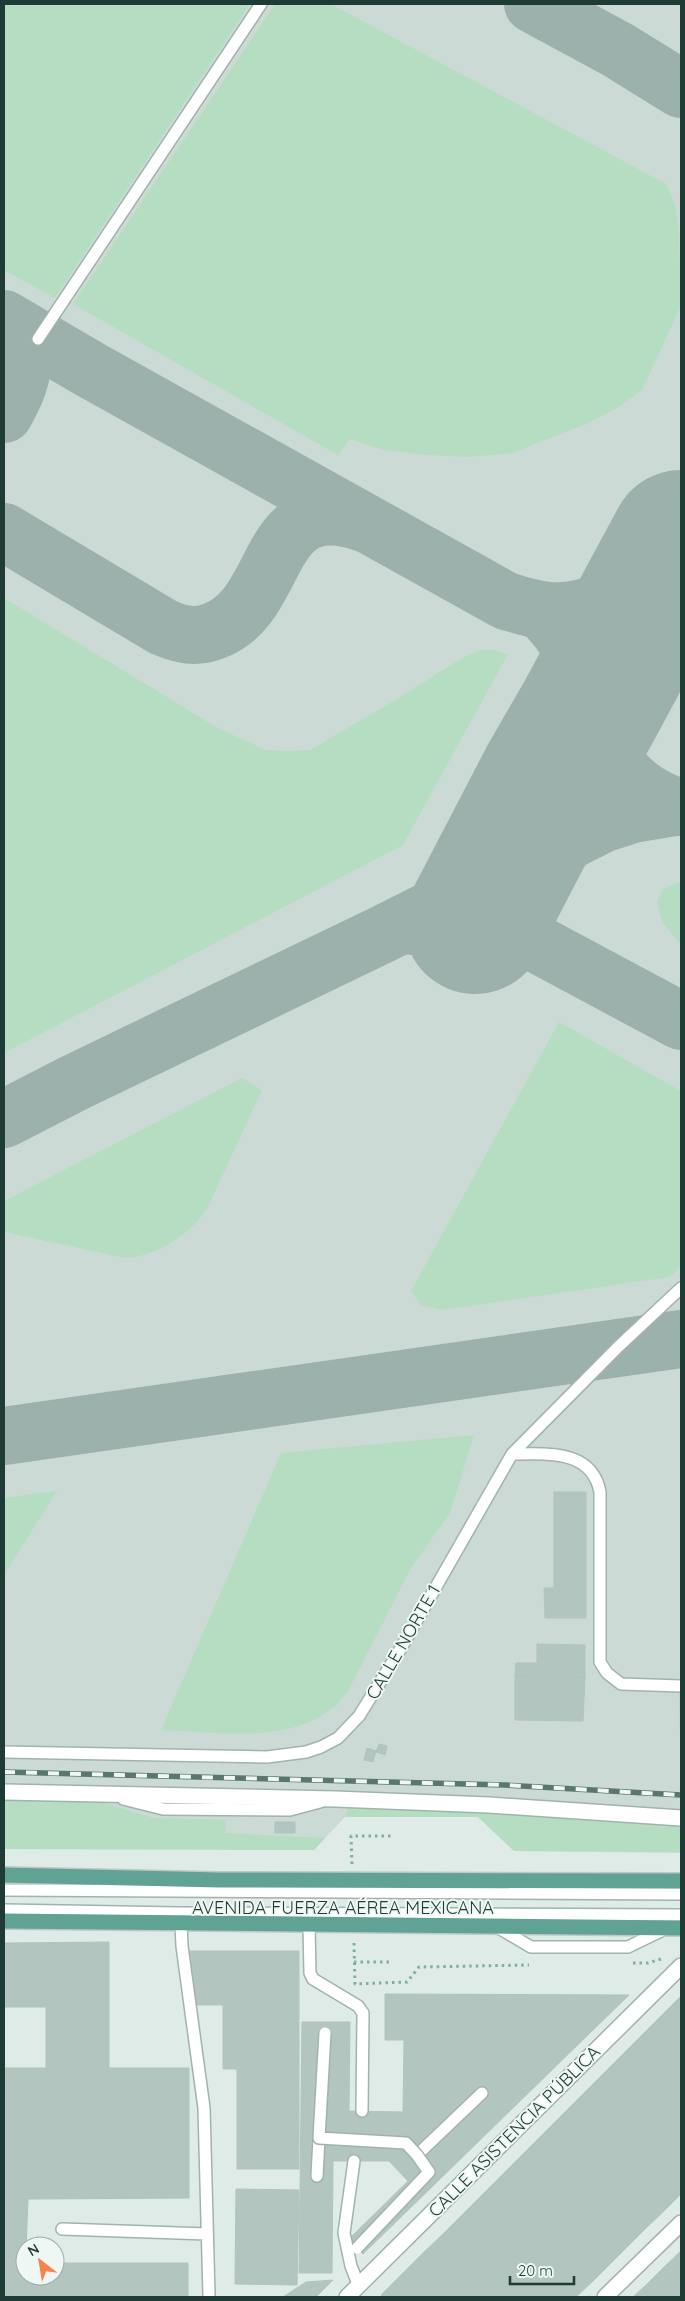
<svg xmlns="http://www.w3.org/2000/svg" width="685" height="2301" font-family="Quicksand,sans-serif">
<rect width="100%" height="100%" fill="#deebe6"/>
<!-- built -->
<path fill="#ccdad5" d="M 4,4 L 681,4 L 681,1853 L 514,1851 L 478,1817 L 345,1817 L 314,1850 L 4,1849 Z"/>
<!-- green -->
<path fill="#b5ddc2" d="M 4,4 L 250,4 L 55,298 L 4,270 Z
M 275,4 L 331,4 L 666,184 L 675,204 L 679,232 L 681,306 L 642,390 L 619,407 L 586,424 L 512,453 L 468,457 L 427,455 L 384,450 L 350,439 L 338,455 L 73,304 Z
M 4,598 L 218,728 L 266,750 L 290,751 L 310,750 L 397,699 L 462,658 L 480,650 L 495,650 L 508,654 L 403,845 L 4,1053 Z
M 681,881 L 681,945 L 662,922 L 657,901 L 663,889 Z
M 559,1022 L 681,1091 L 681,1266 L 670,1277 L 442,1310 L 421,1305 L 411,1291 Z
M 242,1078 L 262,1090 L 207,1209 C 189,1235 158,1256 125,1258 L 4,1232 L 4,1201 Z
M 474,1435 L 450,1513 L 411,1568 L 348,1691 C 343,1696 339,1704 333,1708 C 285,1745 218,1732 161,1730 L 281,1453 Z
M 57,1491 L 4,1575 L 4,1498 Z
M 4,1796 L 88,1798 L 154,1818 L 226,1820 L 225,1833 L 325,1838 L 314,1850 L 4,1849 Z
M 349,1803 L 681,1821 L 681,1852 L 514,1851 L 478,1817 L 345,1817 Z"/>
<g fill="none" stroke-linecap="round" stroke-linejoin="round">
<!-- taxiway -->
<path stroke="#9cb1ab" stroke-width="58" d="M 533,4 L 618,50 L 681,89
M 4,319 L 91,370 L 506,601 C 524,606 543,613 562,611 C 611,608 653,575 681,537
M 4,322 C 32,356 23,380 4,414
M 4,532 L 163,627 C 181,635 196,638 214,631 C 284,605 261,488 364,523
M 619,656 C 614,672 608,688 605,704 C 596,755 632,792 678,807
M 472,877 C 514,842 543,794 567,745 C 575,730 585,714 585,696 C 584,662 564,633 541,610
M 412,926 C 453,917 489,923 528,939 L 681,1021
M 4,1119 L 74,1083 L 383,934 L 602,824 L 633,814 L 681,806
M 4,1436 L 681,1339"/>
<!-- runway -->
<path stroke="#9cb1ab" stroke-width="142" d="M 475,923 L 550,779 L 587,715 L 681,541"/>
</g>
<!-- building -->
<path fill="#b3c5bf" stroke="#b0c4bd" d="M 554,1492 L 586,1492 L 586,1618 L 545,1618 L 544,1588 L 554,1588 Z
M 537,1644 L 585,1645 L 585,1677 L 515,1676 L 516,1663 L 537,1663 Z
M 515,1676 L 585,1677 L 583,1721 L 515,1720 Z
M 680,1694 L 681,1694 L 681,1783 Z
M 379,1744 L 387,1746 L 385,1755 L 376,1752 Z
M 367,1748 L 376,1751 L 373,1762 L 364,1760 Z
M 275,1822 L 295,1822 L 295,1833 L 275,1833 Z
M 109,1942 L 109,2068 L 189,2068 L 189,2198 L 28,2199 L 25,2276 L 55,2276 L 55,2263 L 188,2263 L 188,2297 L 4,2297 L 4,2068 L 46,2068 L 46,2007 L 4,2007 L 4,1943 Z
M 187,1951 L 299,1951 L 299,2169 L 237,2169 L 237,2069 L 223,2069 L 223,2005 L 194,2005 Z
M 385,1994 L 629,1995 L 363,2254 L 349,2239 L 408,2181 L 389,2161 L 333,2161 L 332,2273 L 299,2273 L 302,2022 L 350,2022 L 349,2111 L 403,2112 L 404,2040 L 385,2040 Z
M 681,1996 L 681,2097 L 565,2213 L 515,2162 Z
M 681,2097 L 681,2124 L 668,2110 Z
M 668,2110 L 681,2124 L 681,2162 L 649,2129 Z
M 649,2129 L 681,2162 L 680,2195 L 632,2147 Z
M 632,2147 L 680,2195 L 664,2211 L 616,2162 Z
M 515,2162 L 565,2213 L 545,2233 L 495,2182 Z
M 616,2162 L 664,2211 L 646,2228 L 598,2180 Z
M 598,2180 L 646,2228 L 629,2245 L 581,2197 Z
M 495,2182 L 545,2233 L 491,2286 L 441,2236 Z
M 236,2189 L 299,2190 L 297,2285 L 235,2284 Z
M 581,2197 L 629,2245 L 614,2260 L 566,2212 Z
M 566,2212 L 614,2260 L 593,2281 L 545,2233 Z
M 545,2233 L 593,2281 L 576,2297 L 573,2297 L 527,2251 Z
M 441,2236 L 491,2286 L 480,2297 L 467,2297 L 423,2253 Z
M 527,2251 L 573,2297 L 538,2297 L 509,2269 Z
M 681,2251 L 681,2287 L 663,2268 Z
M 423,2253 L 434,2265 L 402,2297 L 383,2297 L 381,2295 Z
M 434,2265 L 453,2284 L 440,2297 L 402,2297 Z
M 663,2268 L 681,2287 L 681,2297 L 656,2297 L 645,2286 Z
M 509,2269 L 538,2297 L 502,2297 L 491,2286 Z
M 333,2280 L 316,2297 L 283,2297 L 306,2282 Z
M 453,2284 L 467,2297 L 440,2297 Z
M 491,2286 L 502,2297 L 480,2297 Z
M 645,2286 L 656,2297 L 633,2297 Z"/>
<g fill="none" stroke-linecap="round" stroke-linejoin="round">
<!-- service casing -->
<g stroke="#a1b3ad" stroke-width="14">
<path id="service" d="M 38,339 L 261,4
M 512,1454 C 547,1454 592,1449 600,1492 L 600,1662 L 607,1673 L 621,1684 L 681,1686
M 4,1752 L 267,1757 L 306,1752 L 321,1747 L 338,1738 L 359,1716 L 397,1655 L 512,1454 L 618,1347 L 681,1288
M 123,1799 L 163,1809 L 290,1810 L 320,1802
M 4,1890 L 681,1894
M 4,1910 L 177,1913 L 681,1915
M 181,1925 L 182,1946 L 204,2108 L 209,2295
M 309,1926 L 310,1973 L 313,1979 L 358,2006 L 363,2013 L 362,2111
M 497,1927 L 531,1947 L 628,1947 L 665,1929
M 417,2155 L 482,2093
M 354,2161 L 344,2233 L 351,2266 L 358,2284
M 317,2176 L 319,2138
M 62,2229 L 207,2234"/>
</g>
<!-- minor casing -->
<g stroke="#a1b3ad" stroke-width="18">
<path id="minor" d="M 605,2297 L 681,2223"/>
</g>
<!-- tertiary casing -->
<g stroke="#a1b3ad" stroke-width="18">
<path id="tertiary" d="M 4,1792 L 335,1799 L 489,1805 L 681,1818
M 347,2297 L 681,1966"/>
</g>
<!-- primary casing -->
<g stroke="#c0c8c6" stroke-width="18">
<path id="primary" d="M 4,1875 L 219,1880 L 681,1881
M 4,1921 L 681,1928"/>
</g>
<!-- path -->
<path stroke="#7db0a3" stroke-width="3" stroke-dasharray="2.5 4" stroke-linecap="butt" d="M 352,1864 L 351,1836 L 392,1836
M 354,1943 L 355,1984 L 407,1982 L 419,1967 L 529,1965
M 354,1962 L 393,1962
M 633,1963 L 648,1963 L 661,1959"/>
<!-- service -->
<use href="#service" stroke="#fff" stroke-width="11"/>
<!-- minor -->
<use href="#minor" stroke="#fff" stroke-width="15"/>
<!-- tertiary -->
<use href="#tertiary" stroke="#fff" stroke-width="15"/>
<!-- primary -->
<use href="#primary" stroke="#60a395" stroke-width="15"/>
<!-- rail casing -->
<g stroke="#597770" stroke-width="5.5">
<path id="rail" d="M 4,1772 L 505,1785 L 681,1795"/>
</g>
<!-- rail -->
<use href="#rail" stroke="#eef7f3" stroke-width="4" stroke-dasharray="11" stroke-linecap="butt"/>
<!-- service-bridge casing -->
<g stroke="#a1b3ad" stroke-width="14" stroke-linecap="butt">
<path id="service-bridge" d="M 325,2033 L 319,2138 L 406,2143 L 417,2155 L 429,2172 L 357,2248"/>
</g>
<!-- service-bridge -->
<use href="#service-bridge" stroke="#fff" stroke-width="11"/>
</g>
<g text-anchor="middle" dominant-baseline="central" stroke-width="4" stroke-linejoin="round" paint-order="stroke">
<!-- street labels -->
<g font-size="18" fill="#1f3b35" stroke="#eef7f3">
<text transform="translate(403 1642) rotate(-60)">CALLE NORTE 1</text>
<text x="343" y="1907">AVENIDA FUERZA AÉREA MEXICANA</text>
<text transform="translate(514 2131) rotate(-45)">CALLE ASISTENCIA PÚBLICA</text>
</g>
</g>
<!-- border -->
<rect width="685" height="2301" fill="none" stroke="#1f3b35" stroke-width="10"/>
<!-- north arrow -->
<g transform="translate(40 2261) rotate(329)"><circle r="24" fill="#eef7f3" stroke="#9baca7"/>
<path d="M0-4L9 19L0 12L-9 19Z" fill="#f9814d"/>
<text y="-8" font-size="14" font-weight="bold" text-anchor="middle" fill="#1f3b35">N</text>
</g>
<!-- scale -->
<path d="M510 2276v8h64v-8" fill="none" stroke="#1f3b35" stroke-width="2.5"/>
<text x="518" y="2276" font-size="15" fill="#1f3b35" stroke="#eef7f3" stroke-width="4" paint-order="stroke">20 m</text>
</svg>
